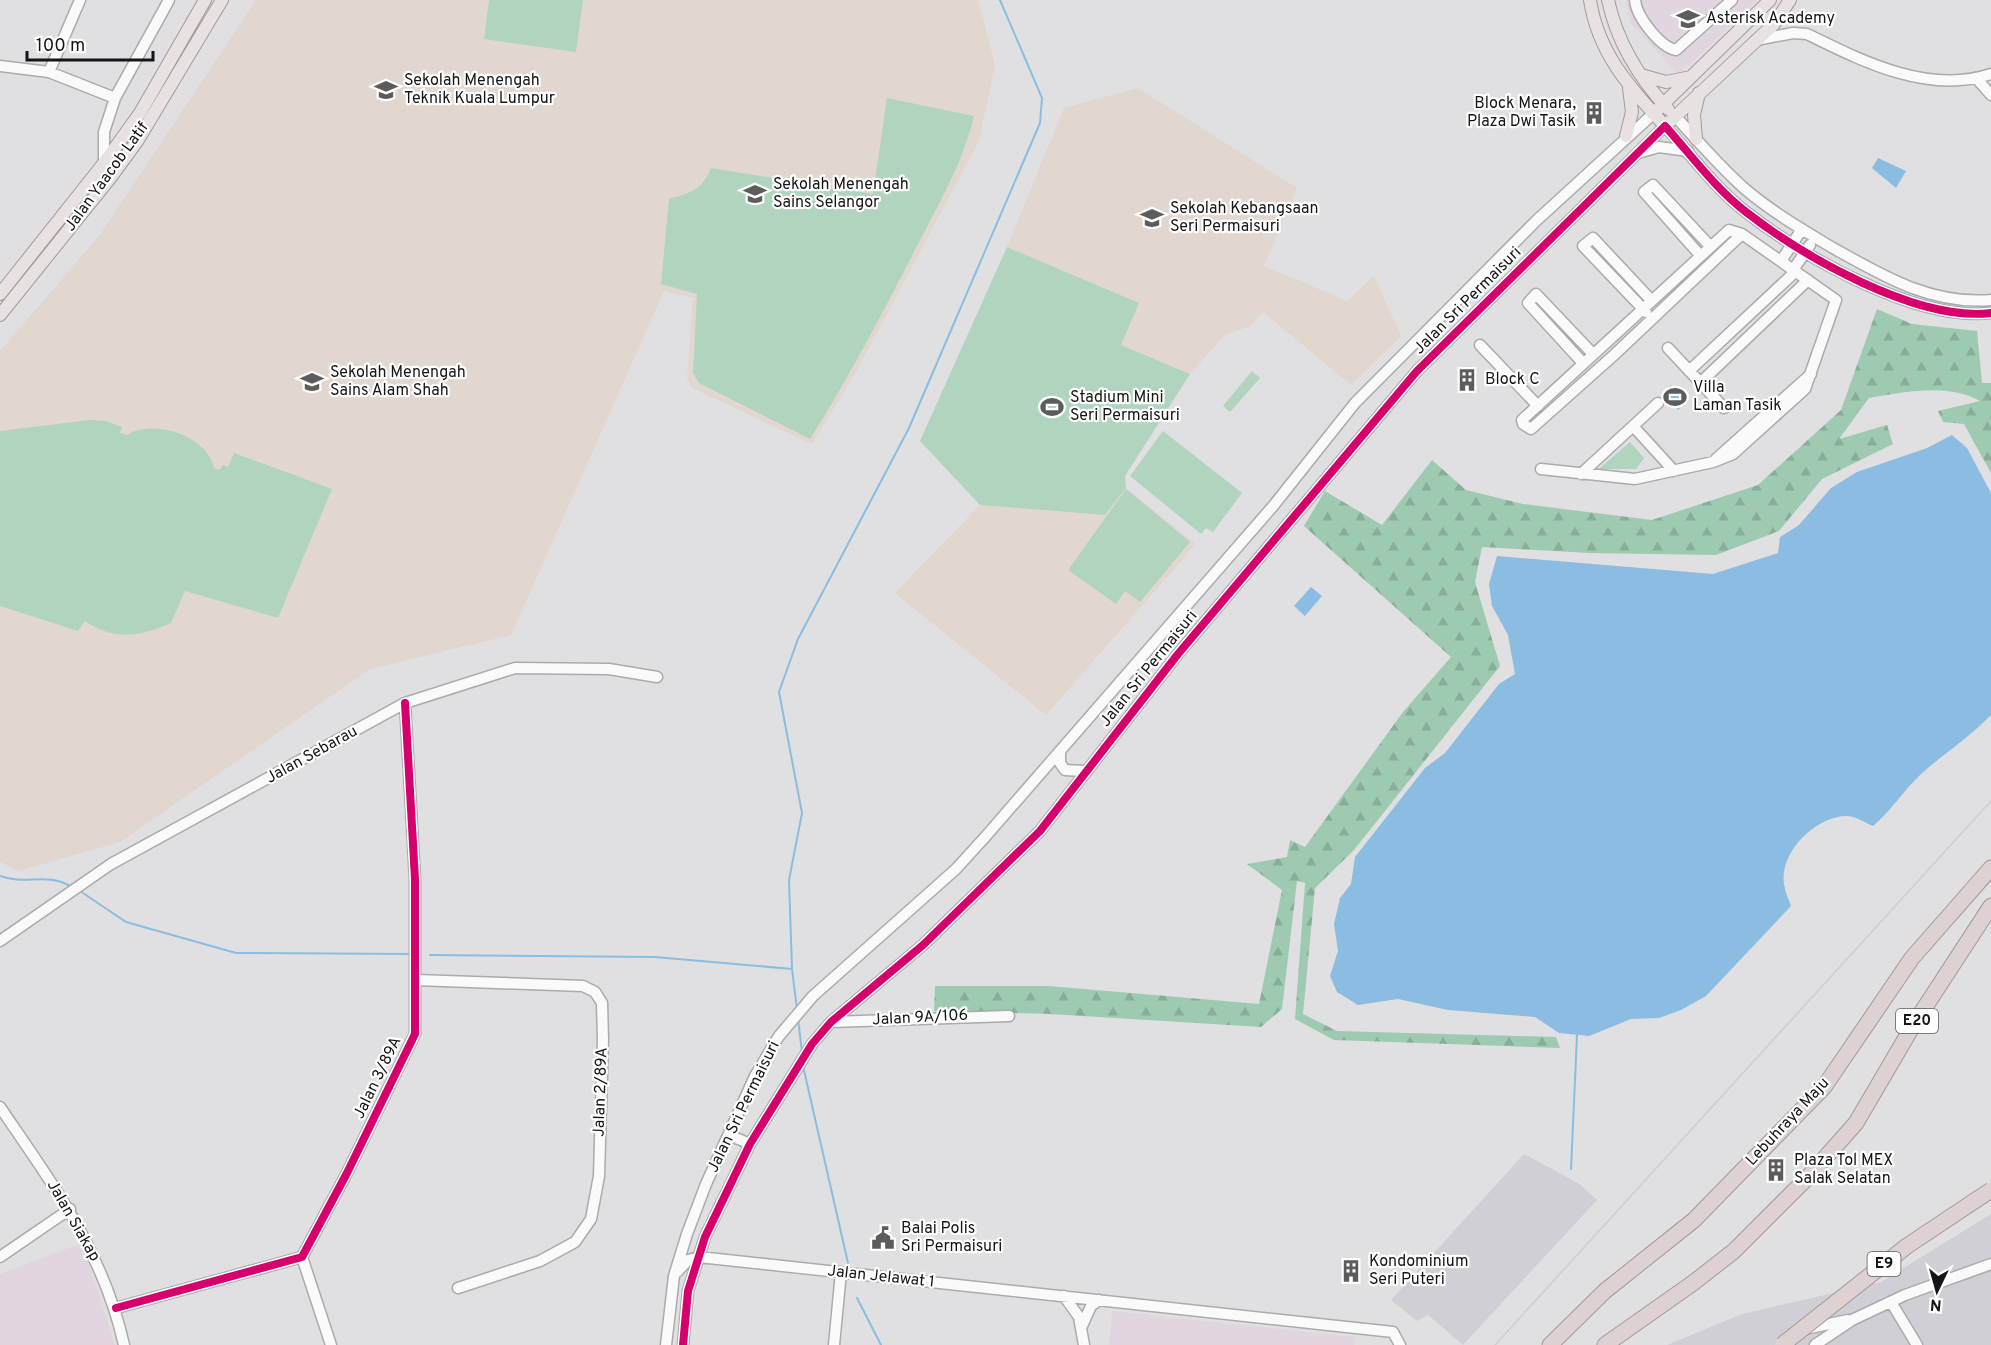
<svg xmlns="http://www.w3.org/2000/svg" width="1991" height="1345" font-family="Overpass,sans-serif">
<defs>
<pattern id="forest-firs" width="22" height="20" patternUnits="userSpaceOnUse" patternTransform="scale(1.5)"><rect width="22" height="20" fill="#9fcab2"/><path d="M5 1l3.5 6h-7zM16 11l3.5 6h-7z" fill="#88ad98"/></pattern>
</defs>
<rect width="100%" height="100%" fill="#e0dfe1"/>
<!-- commercial -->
<path fill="#e1d6e0" d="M 1626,0 L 1757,0 L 1679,75 L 1630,22 Z
M 82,1243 L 115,1345 L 0,1345 L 0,1274 Z
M 1112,1311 L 1355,1337 L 1354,1345 L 1109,1345 Z"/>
<!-- built -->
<path fill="#d1cfd6" d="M 1524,1154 L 1578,1183 L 1597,1200 L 1463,1345 L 1428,1315 L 1417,1321 L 1391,1300 Z
M 1991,1214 L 1991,1345 L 1667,1345 L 1742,1314 L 1881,1282 Z"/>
<!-- education -->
<path fill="#e2d7cf" d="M 256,0 L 978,0 L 995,65 L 979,141 L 856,372 L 812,444 L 692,388 L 687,378 L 693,298 L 664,291 L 511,635 L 370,669 L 120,842 L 19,871 L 0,862 L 0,351 L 99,236 Z
M 1138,88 L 1297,188 L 1264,266 L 1347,301 L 1374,276 L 1401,336 L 1351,385 L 1263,312 L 1250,326 L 1225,335 L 1190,374 L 1121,345 L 1138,303 L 1007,247 L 1064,108 Z
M 1126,488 L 1196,544 L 1046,715 L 895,593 L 980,505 L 1105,515 Z"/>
<!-- forest -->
<path fill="url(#forest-firs)" d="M 1877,309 L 1912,324 L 1977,331 L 1982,383 L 1991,383 L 1991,473 L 1964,424 L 1943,422 L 1938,411 L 1980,401 C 1946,383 1906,392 1869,398 L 1839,439 L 1887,425 L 1893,444 L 1822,479 L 1779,531 L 1716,555 L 1589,553 L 1482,547 L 1475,582 L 1500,666 L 1354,850 L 1315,888 L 1303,1014 L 1337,1031 L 1556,1037 L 1560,1048 L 1334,1040 L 1295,1019 L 1305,883 L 1297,881 L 1282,1009 L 1261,1027 L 1050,1014 L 934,1011 L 935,986 L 1049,986 L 1259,1004 L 1282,890 L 1247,864 L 1287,857 L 1290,840 L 1305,847 L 1403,712 L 1451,657 L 1304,526 L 1325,491 L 1382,525 L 1432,460 L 1466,490 L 1523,504 L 1652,520 L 1758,485 L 1841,410 Z"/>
<!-- green -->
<path fill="#b1d4bf" d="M 489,0 L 583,0 L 576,52 L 484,39 Z
M 887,98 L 974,116 C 963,162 939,204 917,246 C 883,312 850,376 810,439 L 699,383 L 693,373 L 697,294 L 661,284 L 669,199 C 691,193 702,190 711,168 L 873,194 Z
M 1007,247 L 1139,303 L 1121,345 L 1190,374 L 1125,476 L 1126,488 L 1105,515 L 980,505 L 920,441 Z
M 1252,371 L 1260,378 L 1230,412 L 1223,406 Z
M 89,420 L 106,421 L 122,427 L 120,433 L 127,435 C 154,418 208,436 214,468 L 219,470 L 223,465 L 228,467 L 234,453 L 332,489 L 278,618 L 185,591 L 171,623 C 139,637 114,641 85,621 L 78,631 L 0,606 L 0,431 Z
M 1163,431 L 1242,493 L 1213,532 L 1206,528 L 1201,534 L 1130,476 Z
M 1630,442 L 1644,458 L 1636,469 L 1599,469 Z
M 1126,489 L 1190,542 L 1140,602 L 1125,591 L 1116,604 L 1068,570 Z"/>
<!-- water -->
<path fill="#8abde1" d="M 1878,158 L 1906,171 L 1896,188 L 1872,168 Z
M 1671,385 L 1687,401 L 1678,410 L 1663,393 Z
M 1952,435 L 1967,448 L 1991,493 L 1991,715 C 1969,738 1943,754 1920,775 C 1903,791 1891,811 1873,826 C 1866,823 1855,816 1847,816 C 1816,816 1779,852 1784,884 C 1785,892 1789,900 1791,906 L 1706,996 L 1681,1010 L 1659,1018 L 1631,1019 L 1589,1036 L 1559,1033 L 1535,1017 L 1448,1010 L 1398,999 L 1358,1005 L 1337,992 L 1330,976 L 1338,951 L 1334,924 L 1340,898 L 1351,884 L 1355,857 L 1425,768 L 1445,753 L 1499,684 L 1515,674 L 1508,635 L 1492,606 L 1489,584 L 1497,556 L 1713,574 L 1778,553 L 1780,537 L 1799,525 L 1831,488 L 1857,472 L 1927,448 Z
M 1311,587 L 1322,596 L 1305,616 L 1294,606 Z"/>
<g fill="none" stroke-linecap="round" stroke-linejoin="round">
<!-- stream -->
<path stroke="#8abde1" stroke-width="2" d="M 0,876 C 26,886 46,871 72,887
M 80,891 L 126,922 L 236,953 L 411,954
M 430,955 L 655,957 L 792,969
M 797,1010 L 792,969 L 789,880 L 802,813 L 779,692 L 798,639 L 909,428 L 1040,123 L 1042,98 L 1000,0
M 798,1019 L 802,1052
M 803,1066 L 848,1263
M 1571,1169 L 1577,1035
M 857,1298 L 881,1345"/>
<!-- minor casing -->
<g stroke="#abaaac" stroke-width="13">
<path id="minor" d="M 1635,0 C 1636,16 1660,47 1676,50 L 1732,0
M 1756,40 L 1793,33 L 1807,34 C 1862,61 1928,95 1991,74
M 0,66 L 49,72 L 115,98
M 49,72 L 80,0
M 1977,79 L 1991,95
M 1675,116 C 1698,141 1720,167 1745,189 C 1772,212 1803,230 1833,248 C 1883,276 1931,305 1991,300
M 1638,153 L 1659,147 L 1688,151
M 104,163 L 104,132 L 115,98 L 169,0
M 1699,254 L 1644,192 L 1653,185 L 1709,245
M 1781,261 L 1802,229
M 1793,270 L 1810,245
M 1646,312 L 1583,246 L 1593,238 L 1651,300
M 1480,345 L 1538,406
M 1668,348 L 1724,408
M 1583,363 L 1528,303 L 1536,294 L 1593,354
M 1689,371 L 1795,272
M 1700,383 L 1808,280
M 1633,426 L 1674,471
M 1716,459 L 1811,374
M 1541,469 L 1635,479 L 1713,462 L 1733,454 L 1805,389 L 1836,300 L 1742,234 L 1729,230 L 1522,420 L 1523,424 L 1531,429 L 1614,355 L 1742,234
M 1581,474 L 1658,403
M 1060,752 L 1060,763 L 1065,770 L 1084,771
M 0,941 L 111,864 L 405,703 L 515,668 L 609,669 L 657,677
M 416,980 L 583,986 L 595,992 L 602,1003 L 603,1039 L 599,1176 L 591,1219 L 575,1242 L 540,1261 L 458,1288
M 831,1022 L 1009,1016
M 0,1107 C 53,1185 103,1251 124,1345
M 729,1135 L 750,1144
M 0,1257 L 70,1209
M 302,1257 L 331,1345
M 677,1272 L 688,1260 L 699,1257 L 1393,1332 L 1400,1345
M 1064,1296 L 1079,1317 L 1084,1345
M 1891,1302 L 1917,1345
M 116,1308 L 302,1257 L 347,1173 L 415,1034 L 415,879 L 405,703
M 1082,1326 L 1091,1306 L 1099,1300
M 1805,1329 L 1848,1320
M 666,1345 L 674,1276 L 687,1234 L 706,1184 L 755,1076 L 779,1036 L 813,996 L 956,869 L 986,836 L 1274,505 L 1355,403 L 1537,220 L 1653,114
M 683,1345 L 688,1291 L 705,1237 L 750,1144 L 812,1044 L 831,1022 L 923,945 L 1040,831 L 1178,654 L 1417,371 L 1665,126 C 1691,155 1715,188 1746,212 C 1804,257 1917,322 1991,313
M 834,1345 L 841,1272
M 1815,1345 L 1852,1320 L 1905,1295 L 1991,1264"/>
</g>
<!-- major casing -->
<g stroke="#a59899" stroke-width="14">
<path id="major" d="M 1590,0 C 1598,53 1630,88 1665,126 L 1774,24 L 1790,0
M 1608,0 C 1617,42 1639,78 1668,109
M 1641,75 L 1666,82 L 1691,77
M 1653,114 L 1770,0
M 1626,136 L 1632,112 L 1629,88
M 1696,139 L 1694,115 L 1699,93
M 0,294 L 104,163 L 140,113 L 205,0
M 0,315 L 111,177 L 138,140 L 222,0"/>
</g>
<!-- highway casing -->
<g stroke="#a59899" stroke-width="17">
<path id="highway" d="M 1550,1345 L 1605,1291 L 1694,1220 L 1824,1087 L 1912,958 L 1991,868
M 1605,1345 L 1693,1283 L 1734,1251 L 1809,1176 L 1856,1123 L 1914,1024 L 1991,906"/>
</g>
<!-- minor -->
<use href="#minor" stroke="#fafafa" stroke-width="10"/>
<!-- major -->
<use href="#major" stroke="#e8e1e2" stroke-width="12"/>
<!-- highway -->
<use href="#highway" stroke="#ddd1d1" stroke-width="15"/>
<!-- tram -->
<path stroke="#cececf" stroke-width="1.5" d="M 1495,1345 L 1991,801"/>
<!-- highway-bridge casing -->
<g stroke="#a59899" stroke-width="17" stroke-linecap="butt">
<path id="highway-bridge" d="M 1782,1345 L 1907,1246 L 1991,1190"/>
</g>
<!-- highway-bridge -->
<use href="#highway-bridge" stroke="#ddd1d1" stroke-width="15"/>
<!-- cycleway casing -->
<g stroke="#fff" stroke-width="11">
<path id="cycleway" d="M 116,1308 L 302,1257 L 347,1173 L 415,1034 L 415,879 L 405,703
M 683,1345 L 688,1291 L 705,1237 L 750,1144 L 812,1044 L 831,1022 L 923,945 L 1040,831 L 1178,654 L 1417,371 L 1665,126 C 1691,155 1715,188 1746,212 C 1804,257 1917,322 1991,313"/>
</g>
<!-- cycleway -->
<use href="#cycleway" stroke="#d6006c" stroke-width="8"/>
</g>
<!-- icons -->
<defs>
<g id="university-bare" transform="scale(1.8)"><path d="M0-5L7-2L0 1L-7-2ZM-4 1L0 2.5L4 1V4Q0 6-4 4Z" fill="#5c5c5d" stroke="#fff" stroke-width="2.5" paint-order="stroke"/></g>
<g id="school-bare" transform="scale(1.8)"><path d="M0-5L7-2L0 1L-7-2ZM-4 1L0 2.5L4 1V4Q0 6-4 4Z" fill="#5c5c5d" stroke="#fff" stroke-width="2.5" paint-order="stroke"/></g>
<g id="building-bare" transform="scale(1.8)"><path d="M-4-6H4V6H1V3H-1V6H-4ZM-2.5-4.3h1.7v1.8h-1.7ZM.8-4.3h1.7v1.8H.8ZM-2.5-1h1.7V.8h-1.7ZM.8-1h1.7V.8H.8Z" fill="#5c5c5d" stroke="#fff" stroke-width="2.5" paint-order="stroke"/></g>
<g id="stadium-bare" transform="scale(1.8)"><path d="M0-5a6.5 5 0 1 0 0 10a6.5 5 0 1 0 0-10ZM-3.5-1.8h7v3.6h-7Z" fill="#5c5c5d" stroke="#fff" stroke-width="2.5" paint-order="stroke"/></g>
<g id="civic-bare" transform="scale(1.8)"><path d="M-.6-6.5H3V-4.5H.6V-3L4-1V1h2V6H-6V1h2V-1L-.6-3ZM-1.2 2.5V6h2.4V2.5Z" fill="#5c5c5d" stroke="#fff" stroke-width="2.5" paint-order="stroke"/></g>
</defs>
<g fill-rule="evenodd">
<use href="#university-bare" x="1688" y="19"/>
<use href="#school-bare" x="386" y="90"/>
<use href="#building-bare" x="1594" y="113"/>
<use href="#school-bare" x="755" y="194"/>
<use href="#school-bare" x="1152" y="218"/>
<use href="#building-bare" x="1467" y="380"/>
<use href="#school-bare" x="312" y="382"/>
<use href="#stadium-bare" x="1675" y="397"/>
<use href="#stadium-bare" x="1052" y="407"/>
<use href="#building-bare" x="1776" y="1170"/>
<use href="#civic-bare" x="883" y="1238"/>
<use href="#building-bare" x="1351" y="1271"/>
</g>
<g text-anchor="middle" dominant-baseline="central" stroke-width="4.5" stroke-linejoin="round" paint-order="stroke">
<!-- shield labels -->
<g fill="#fff" stroke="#5b5b5c" stroke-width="1.5">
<rect x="1896" y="1009" width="42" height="24" rx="4.5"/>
<rect x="1867.5" y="1252" width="33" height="24" rx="4.5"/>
</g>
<g font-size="15" font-weight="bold" fill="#151516">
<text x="1917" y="1021">E20</text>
<text x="1884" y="1264">E9</text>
</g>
<!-- poi labels -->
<g font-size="16" fill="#151516" stroke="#fff" text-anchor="start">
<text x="1706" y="19">Asterisk Academy</text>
<text x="404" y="81">Sekolah Menengah<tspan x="404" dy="18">Teknik Kuala Lumpur</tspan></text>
<text x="1576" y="104" text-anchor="end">Block Menara,<tspan x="1576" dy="18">Plaza Dwi Tasik</tspan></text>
<text x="773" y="185">Sekolah Menengah<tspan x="773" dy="18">Sains Selangor</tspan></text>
<text x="1170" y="209">Sekolah Kebangsaan<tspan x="1170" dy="18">Seri Permaisuri</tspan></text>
<text x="330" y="373">Sekolah Menengah<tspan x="330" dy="18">Sains Alam Shah</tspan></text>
<text x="1485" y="380">Block C</text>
<text x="1693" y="388">Villa<tspan x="1693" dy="18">Laman Tasik</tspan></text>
<text x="1070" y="398">Stadium Mini<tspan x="1070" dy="18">Seri Permaisuri</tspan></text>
<text x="1794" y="1161">Plaza Tol MEX<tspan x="1794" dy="18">Salak Selatan</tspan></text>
<text x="901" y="1229">Balai Polis<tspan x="901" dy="18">Sri Permaisuri</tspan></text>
<text x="1369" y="1262">Kondominium<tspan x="1369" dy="18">Seri Puteri</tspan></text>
</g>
<!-- street labels -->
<g font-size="16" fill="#151516" stroke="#fff">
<text transform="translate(107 177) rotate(-54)">Jalan Yaacob Latif</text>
<text transform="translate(1468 301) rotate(-45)">Jalan Sri Permaisuri</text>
<text transform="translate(1149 669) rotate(-51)">Jalan Sri Permaisuri</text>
<text transform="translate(312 755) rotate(-29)">Jalan Sebarau</text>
<text transform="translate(920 1018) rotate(-3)">Jalan 9A/106</text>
<text transform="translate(378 1078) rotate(-64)">Jalan 3/89A</text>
<text transform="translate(601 1092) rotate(-88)">Jalan 2/89A</text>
<text transform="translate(744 1107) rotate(-64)">Jalan Sri Permaisuri</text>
<text transform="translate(1788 1122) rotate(-47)">Lebuhraya Maju</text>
<text transform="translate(73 1221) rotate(60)">Jalan Siakap</text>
<text transform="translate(881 1277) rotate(6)">Jalan Jelawat 1</text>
</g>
</g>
<!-- north arrow -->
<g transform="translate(1937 1291) rotate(185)" stroke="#ffffff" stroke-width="4.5" paint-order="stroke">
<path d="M0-4.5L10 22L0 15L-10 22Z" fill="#151516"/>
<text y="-9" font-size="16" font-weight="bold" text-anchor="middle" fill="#151516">N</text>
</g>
<!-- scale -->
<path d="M27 51v9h126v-9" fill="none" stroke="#151516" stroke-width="3"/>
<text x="36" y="51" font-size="18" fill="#151516" stroke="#ffffff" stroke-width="4.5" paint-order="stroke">100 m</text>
</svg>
